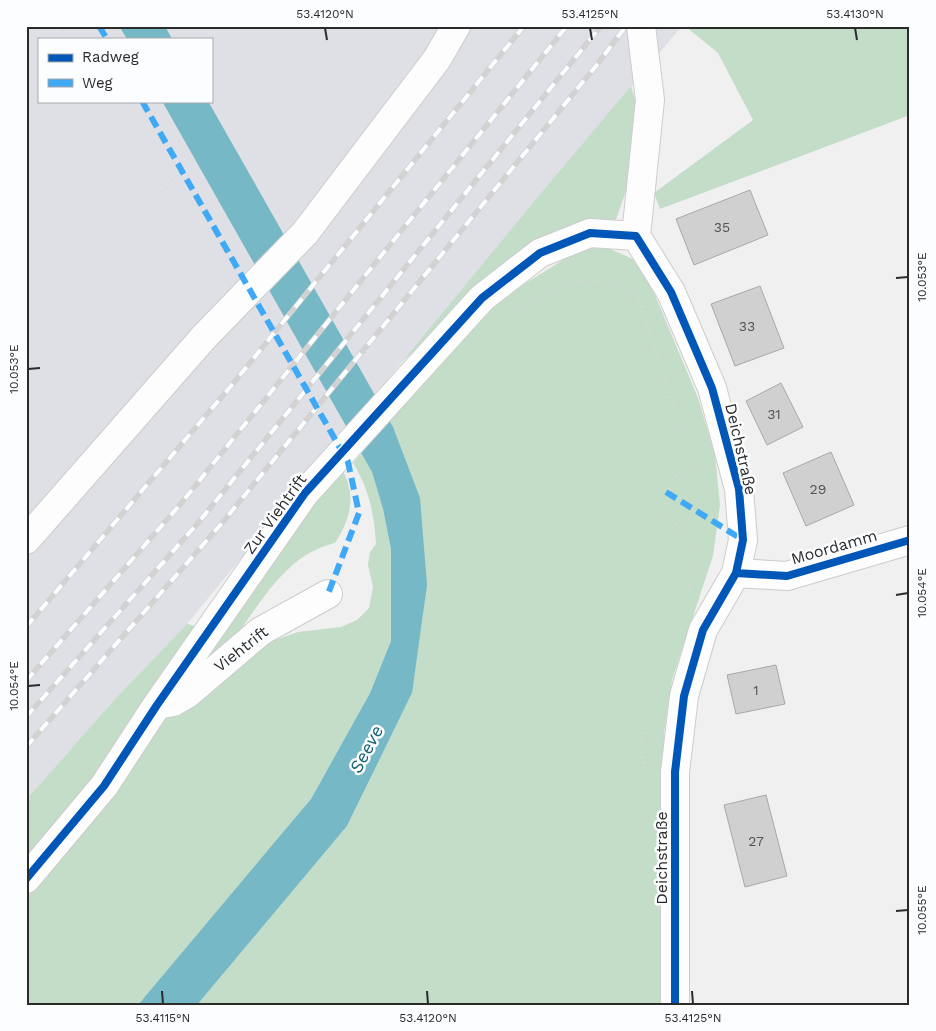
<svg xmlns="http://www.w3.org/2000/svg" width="936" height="1031" font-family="'Work Sans',sans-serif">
<rect width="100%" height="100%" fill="#f0f0f1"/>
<!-- built -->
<path fill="#dfe0e5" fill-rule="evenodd" d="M 26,26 L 682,26 L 531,205 L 187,624 L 115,699 L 26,800 ZM 39,39 L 211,39 L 211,101 L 39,101 Z"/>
<!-- green -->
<path fill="#c3ddc9" d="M 685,26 L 910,26 L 910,115 L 660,209 L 654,193 L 753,120 L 718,53 Z
M 631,86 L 642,123 L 637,160 L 614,225 L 515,260 L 401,363 L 531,205 Z
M 591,248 L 610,249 L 633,259 L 647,276 L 698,398 L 715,455 L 720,505 L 713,556 L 672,680 L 664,733 L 663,1005 L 197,1005 L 347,826 L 412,693 L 387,415 L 476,314 L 571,255 Z
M 362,453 L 372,472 L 383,509 L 391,549 L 391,641 L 370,693 L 311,799 L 141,1005 L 26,1005 L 26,800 L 115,699 L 187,624 L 220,632 L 302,514 L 341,468 C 357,493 351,519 335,543 C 323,546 311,551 300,559 C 273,579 251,615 232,643 L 266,643 L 298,632 L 341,627 L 357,620 L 369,608 L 373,587 L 368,565 L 370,552 L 376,544 C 374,513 369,489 353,463 Z"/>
<!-- water -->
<path fill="#76b8c6" d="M 119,26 L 165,26 L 172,39 L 127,39 Z
M 162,101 L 208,101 L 393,427 L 420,498 L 427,585 L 412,693 L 347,826 L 197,1005 L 138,1005 L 311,799 L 370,693 L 391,641 L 391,549 L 383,509 L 372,472 Z"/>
<!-- building -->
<path fill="#d0d0d1" stroke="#a8a8a9" d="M 750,190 L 768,235 L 694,265 L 676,219 Z
M 760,286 L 784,348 L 735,366 L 711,304 Z
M 781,383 L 803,427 L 767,445 L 746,401 Z
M 831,452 L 854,505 L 806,526 L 783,473 Z
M 776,665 L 785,704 L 736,714 L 727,675 Z
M 766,795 L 787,876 L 745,887 L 724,805 Z"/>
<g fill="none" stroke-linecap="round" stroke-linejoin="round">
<!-- minor casing -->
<g stroke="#cccccd" stroke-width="30">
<path id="minor" d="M 636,236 L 671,292 L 712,388 L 739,489 L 743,540 L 736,573 L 703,630 L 684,696 L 675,772 L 675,1005
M 636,236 L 650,100 L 641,26
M 26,540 L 204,337 L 305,233 L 437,59 L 456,26
M 736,573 L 787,576 L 910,540
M 157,705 L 173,702 L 187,694 L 261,631 L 328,594
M 26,879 L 104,786 L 157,705 L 305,493 L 482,298 L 540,253 L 590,233 L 636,236"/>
</g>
<!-- path -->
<path stroke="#d9d9da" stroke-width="3" stroke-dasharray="1 4" stroke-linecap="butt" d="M 56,39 L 67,26
M 154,204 L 181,170
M 515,313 L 572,283 L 610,279 L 638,299 L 692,464 C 670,481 668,482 664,510 L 699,553 L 686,595
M 643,768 L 642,741 L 649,721"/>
<!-- minor -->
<use href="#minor" stroke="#fdfdfd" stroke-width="28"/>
<!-- rail casing -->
<g stroke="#d2d2d3" stroke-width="5.5">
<path id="rail" d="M 26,627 L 231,386 L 524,26
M 26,681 L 178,507 L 567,26
M 26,717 L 198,523 L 601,26
M 26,747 L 222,523 L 596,66 L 626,26"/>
</g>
<!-- rail -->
<use href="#rail" stroke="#fcfdff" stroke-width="4" stroke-dasharray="11" stroke-linecap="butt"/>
<!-- quiet -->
<path stroke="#3fa9f5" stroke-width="6" stroke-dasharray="12 6" stroke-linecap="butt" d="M 99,26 L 107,39
M 142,101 L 348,462 L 359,513 L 328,594
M 666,492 L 743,540"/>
<!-- cycleway casing -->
<g stroke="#fcfdff" stroke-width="11">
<path id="cycleway" d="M 736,573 L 787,576 L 910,540
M 26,879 L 104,786 L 157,705 L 305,493 L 482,298 L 540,253 L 590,233 L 636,236 L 671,292 L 712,388 L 739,489 L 743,540 L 736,573 L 703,630 L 684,696 L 675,772 L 675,1005"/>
</g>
<!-- cycleway -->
<use href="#cycleway" stroke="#0057b8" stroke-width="8"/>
</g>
<!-- ticks -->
<path fill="none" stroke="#2b2b2c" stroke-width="2" d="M 325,28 L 327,40M 590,28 L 592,40M 855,28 L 857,40M 896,278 L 908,277M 28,369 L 40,368M 896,595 L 908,593M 28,686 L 40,685M 896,911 L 908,910M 162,991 L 163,1004M 427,991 L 428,1004M 692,991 L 693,1004"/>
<g text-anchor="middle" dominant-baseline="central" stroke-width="5" stroke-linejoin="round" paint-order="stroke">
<!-- number labels -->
<g font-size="14" fill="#545455">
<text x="722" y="227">35</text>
<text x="747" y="326">33</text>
<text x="774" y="414">31</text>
<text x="818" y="489">29</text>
<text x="756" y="690">1</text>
<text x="756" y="841">27</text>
</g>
<!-- street labels -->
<g font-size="16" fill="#2b2b2c" stroke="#fcfdff">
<text transform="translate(741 449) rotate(77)">Deichstraße</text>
<text transform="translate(275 514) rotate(-54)">Zur Viehtrift</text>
<text transform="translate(834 547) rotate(-16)">Moordamm</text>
<text transform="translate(241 649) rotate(-38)">Viehtrift</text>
<text transform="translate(661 858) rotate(-90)">Deichstraße</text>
</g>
<!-- water labels -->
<g font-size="18" font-style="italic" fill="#156270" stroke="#fcfdff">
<text transform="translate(366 749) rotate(-62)">Seeve</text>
</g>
</g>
<!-- border -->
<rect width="936" height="1031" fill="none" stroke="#fcfdff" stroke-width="55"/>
<!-- legend -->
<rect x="38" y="38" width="175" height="65" fill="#fcfdff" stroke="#a8a9ab"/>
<rect x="48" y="54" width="25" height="8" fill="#0057b8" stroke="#a8a9ab"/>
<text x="82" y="62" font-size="15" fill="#2b2b2c">Radweg</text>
<rect x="48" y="79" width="25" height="8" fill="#3fa9f5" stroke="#a8a9ab"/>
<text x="82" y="88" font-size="15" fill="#2b2b2c">Weg</text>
<rect x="28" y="28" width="880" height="976" fill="none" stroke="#2b2b2c" stroke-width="2"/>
<g font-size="12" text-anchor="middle" fill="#2b2b2c">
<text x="325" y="18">53.4120°N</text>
<text x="590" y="18">53.4125°N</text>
<text x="855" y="18">53.4130°N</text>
<text transform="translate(922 277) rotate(-90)" y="4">10.053°E</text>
<text transform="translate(14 369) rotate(-90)" y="4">10.053°E</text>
<text transform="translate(922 593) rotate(-90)" y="4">10.054°E</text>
<text transform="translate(14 686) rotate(-90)" y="4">10.054°E</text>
<text transform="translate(922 910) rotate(-90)" y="4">10.055°E</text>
<text x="163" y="1022">53.4115°N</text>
<text x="428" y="1022">53.4120°N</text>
<text x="693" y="1022">53.4125°N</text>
</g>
</svg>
